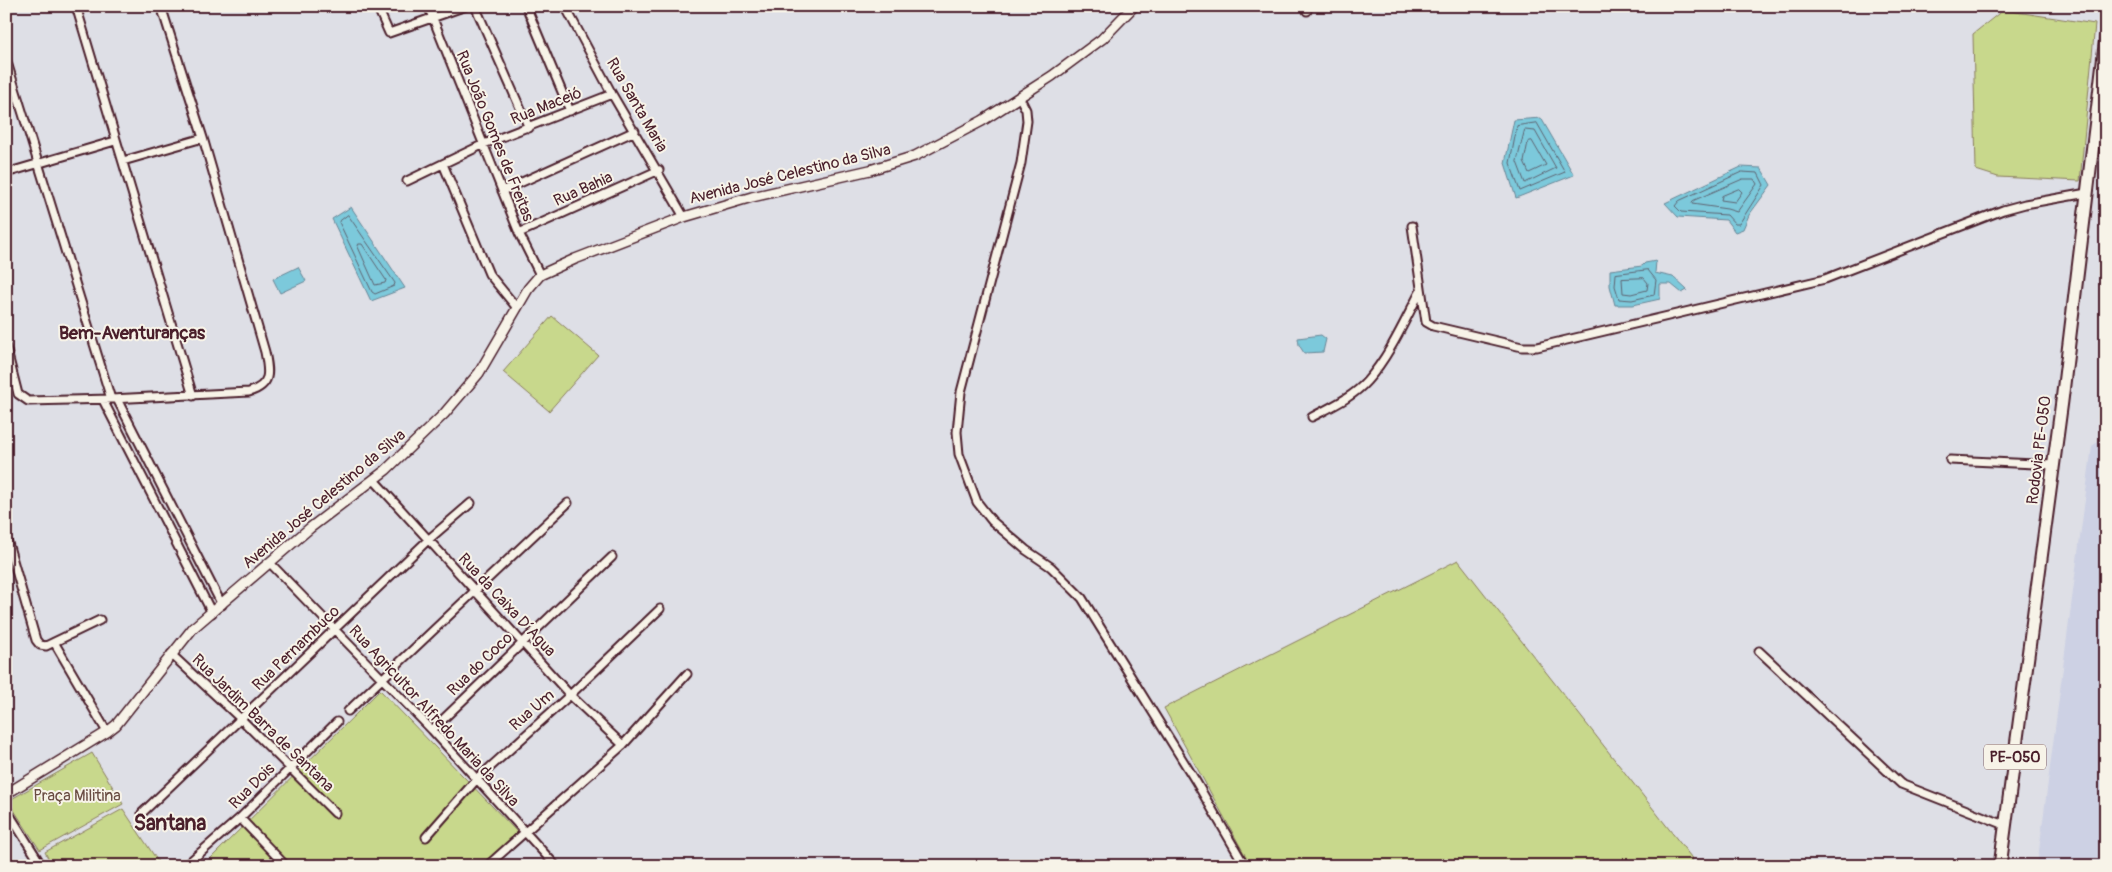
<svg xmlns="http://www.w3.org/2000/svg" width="2112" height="872" font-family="Pangolin,sans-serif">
<rect width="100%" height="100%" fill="#dedfe6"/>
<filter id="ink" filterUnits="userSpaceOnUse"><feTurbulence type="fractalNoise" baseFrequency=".02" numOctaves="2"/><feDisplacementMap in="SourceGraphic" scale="10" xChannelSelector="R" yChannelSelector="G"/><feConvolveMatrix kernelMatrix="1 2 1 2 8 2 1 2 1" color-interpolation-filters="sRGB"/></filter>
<g filter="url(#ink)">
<!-- built -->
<path fill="#cdd1e4" d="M 2106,436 L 2106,866 L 2037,866 L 2092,446 Z"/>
<!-- green -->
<path fill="#c8d88c" stroke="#897c5c" d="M 2003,10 L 2095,24 L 2080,181 L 1998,177 L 1976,170 L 1973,34 Z
M 552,316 L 598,355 L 549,411 L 503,372 Z
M 1458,560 L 1691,857 L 1694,866 L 1251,866 L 1164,708 Z
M 380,690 L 518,833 L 481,866 L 203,866 Z
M 92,753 L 123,804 L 40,850 L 8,801 Z
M 123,809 L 161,866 L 52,866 L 45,852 Z"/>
<!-- water -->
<path fill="#7cc9db" stroke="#688595" d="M 1541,118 L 1574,175 L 1516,198 L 1505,163 L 1514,120 Z
M 1741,167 L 1761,168 L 1771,185 L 1749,215 L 1743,229 L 1735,232 L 1726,220 L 1678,217 L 1665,203 Z
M 351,207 L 405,288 L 371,301 L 332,219 Z
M 1656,261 L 1655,273 L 1673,277 L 1687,290 L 1682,293 L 1671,284 L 1660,284 L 1660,299 L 1633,305 L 1615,305 L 1610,286 L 1610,270 L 1642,266 L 1645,263 Z
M 298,267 L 306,281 L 280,293 L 273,279 Z
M 1321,335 L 1326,339 L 1323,352 L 1304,353 L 1299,345 L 1298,338 Z"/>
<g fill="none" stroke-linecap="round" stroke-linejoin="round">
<!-- shore -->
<path stroke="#5e6371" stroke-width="1" d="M 1537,123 L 1565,172 L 1520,191 L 1510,163 L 1517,126 Z
M 1525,130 L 1535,131 L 1556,168 L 1525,183 L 1517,162 Z
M 1532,141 L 1546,165 L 1529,173 L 1524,162 L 1528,142 Z
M 1742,172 L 1758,173 L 1764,185 L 1739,224 L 1735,224 L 1727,215 L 1681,212 L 1675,206 L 1679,201 Z
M 1743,179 L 1754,179 L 1757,184 L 1737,212 L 1727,209 L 1692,204 L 1693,201 Z
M 1739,189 L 1742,192 L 1735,202 L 1721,200 L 1722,196 Z
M 348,215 L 395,283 L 394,286 L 375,294 L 372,292 L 339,222 Z
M 359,244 L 362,244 L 386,280 L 385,283 L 375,285 L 358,247 Z
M 1648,270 L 1656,280 L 1654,295 L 1632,300 L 1619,299 L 1615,286 L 1616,274 Z
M 1644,278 L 1648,283 L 1647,290 L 1631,294 L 1623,293 L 1622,279 Z"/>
<!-- minor casing -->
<g stroke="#4a1f2b" stroke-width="11">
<path id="minor" d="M 76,6 L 193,396
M 377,6 L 389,33 L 466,6
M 428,6 L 519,233 L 540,275
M 475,6 L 529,128
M 526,6 L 570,111
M 565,6 L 612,94 L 684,217
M 1307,11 L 1307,6
M 6,59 L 111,399
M 1020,98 L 1026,110 L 1027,121 L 1021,163 L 961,392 L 957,432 L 959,454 L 977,502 L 992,521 L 1026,550 L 1051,567 L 1082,598 L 1195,780 L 1245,866
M 123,161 L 203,138
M 443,164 L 489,274 L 517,308
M 6,173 L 115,141
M 407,181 L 484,144 L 612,94
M 502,191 L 635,131
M 1412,226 L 1426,322 L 1433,326 L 1522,347 L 1537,347 L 1825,279 L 2003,210 L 2025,204 L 2087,193
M 519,233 L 659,170
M 6,347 L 18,394 L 28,401 L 111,399 L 249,392 C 272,385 269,372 265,352 L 203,138 L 161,6
M 117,399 L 222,605
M 103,400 L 212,613
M 1312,417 C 1331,407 1353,397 1367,381 C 1390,355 1404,322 1420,292
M 1950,460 L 2054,465
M 374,480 L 570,695 L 623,745
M 8,543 L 36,640 L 40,645 L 46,646 L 100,620
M 270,563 L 432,730 L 556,866
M 54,642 L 107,732
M 1759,651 L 1901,784 L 2005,825
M 171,654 L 242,720 L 335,813
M 348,711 L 568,503
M 432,730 L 612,557
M 6,809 L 42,866
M 142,813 L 428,540 L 471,503
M 240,818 L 286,866
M 426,837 L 476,780 L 570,695 L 660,609
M 185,866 L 240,818 L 337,722
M 487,866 L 623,745 L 687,674"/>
</g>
<!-- tertiary casing -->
<g stroke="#4a1f2b" stroke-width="12">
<path id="tertiary" d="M 6,794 L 107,732 L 116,725 L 193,628 L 310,528 L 386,470 L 444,414 L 479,373 L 528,289 L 540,275 L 575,259 L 684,217 L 752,197 L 870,170 L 915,156 L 982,121 L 1052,76 L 1102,39 L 1134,6"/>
</g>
<!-- primary casing -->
<g stroke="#4a1f2b" stroke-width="15">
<path id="primary" d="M 2000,866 L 2062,401 L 2106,37"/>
</g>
<!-- minor -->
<use href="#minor" stroke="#f7f3e8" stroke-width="7"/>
<!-- tertiary -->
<use href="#tertiary" stroke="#f7f3e8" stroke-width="9"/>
<!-- primary -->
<use href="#primary" stroke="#f7f3e8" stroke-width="11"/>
</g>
</g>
<g text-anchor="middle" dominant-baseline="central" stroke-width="4" stroke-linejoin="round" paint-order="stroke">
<!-- shield labels -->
<rect fill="#f7f3e8" stroke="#7e5f64" stroke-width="1" x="1984" y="744.5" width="62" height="25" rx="4"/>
<g font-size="15" font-weight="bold" fill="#4a1f2b">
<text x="2015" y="757">PE-050</text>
</g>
<!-- street labels -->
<g font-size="16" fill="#4a1f2b" stroke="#f7f3e8">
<text transform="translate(637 105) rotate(60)">Rua Santa Maria</text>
<text transform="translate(546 106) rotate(-22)">Rua Maceió</text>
<text transform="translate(495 136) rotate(68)">Rua João Gomes de Freitas</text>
<text transform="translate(790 174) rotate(-14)">Avenida José Celestino da Silva</text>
<text transform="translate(583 189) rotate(-24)">Rua Bahia</text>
<text transform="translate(2039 450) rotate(-83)">Rodovia PE-050</text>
<text transform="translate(324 499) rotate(-40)">Avenida José Celestino da Silva</text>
<text transform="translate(507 605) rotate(47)">Rua da Caixa D´Agua</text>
<text transform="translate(296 648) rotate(-44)">Rua Pernambuco</text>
<text transform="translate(480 664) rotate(-44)">Rua do Coco</text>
<text transform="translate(532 710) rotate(-41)">Rua Um</text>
<text transform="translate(434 716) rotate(47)">Rua Agricultor Alfredo Maria da Silva</text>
<text transform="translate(263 723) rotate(44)">Rua Jardim Barra de Santana</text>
<text transform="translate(252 786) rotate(-45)">Rua Dois</text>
</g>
<!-- park labels -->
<g font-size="16" fill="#6a4d43" stroke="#f7f3e8">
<text x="77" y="796">Praça Militina</text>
</g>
<!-- neighbourhood labels -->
<g font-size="18" font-weight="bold" fill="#4a1f2b" stroke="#f7f3e8">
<text x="132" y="333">Bem-Aventuranças</text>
</g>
<!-- district labels -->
<g font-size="21" font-weight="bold" fill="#4a1f2b" stroke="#f7f3e8">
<text x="170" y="823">Santana</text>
</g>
</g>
<!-- margin -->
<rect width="2112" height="872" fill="none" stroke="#f7f3e8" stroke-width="25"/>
<rect x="12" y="12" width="2087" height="847" fill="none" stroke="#4a1f2b" stroke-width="2" filter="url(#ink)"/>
</svg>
